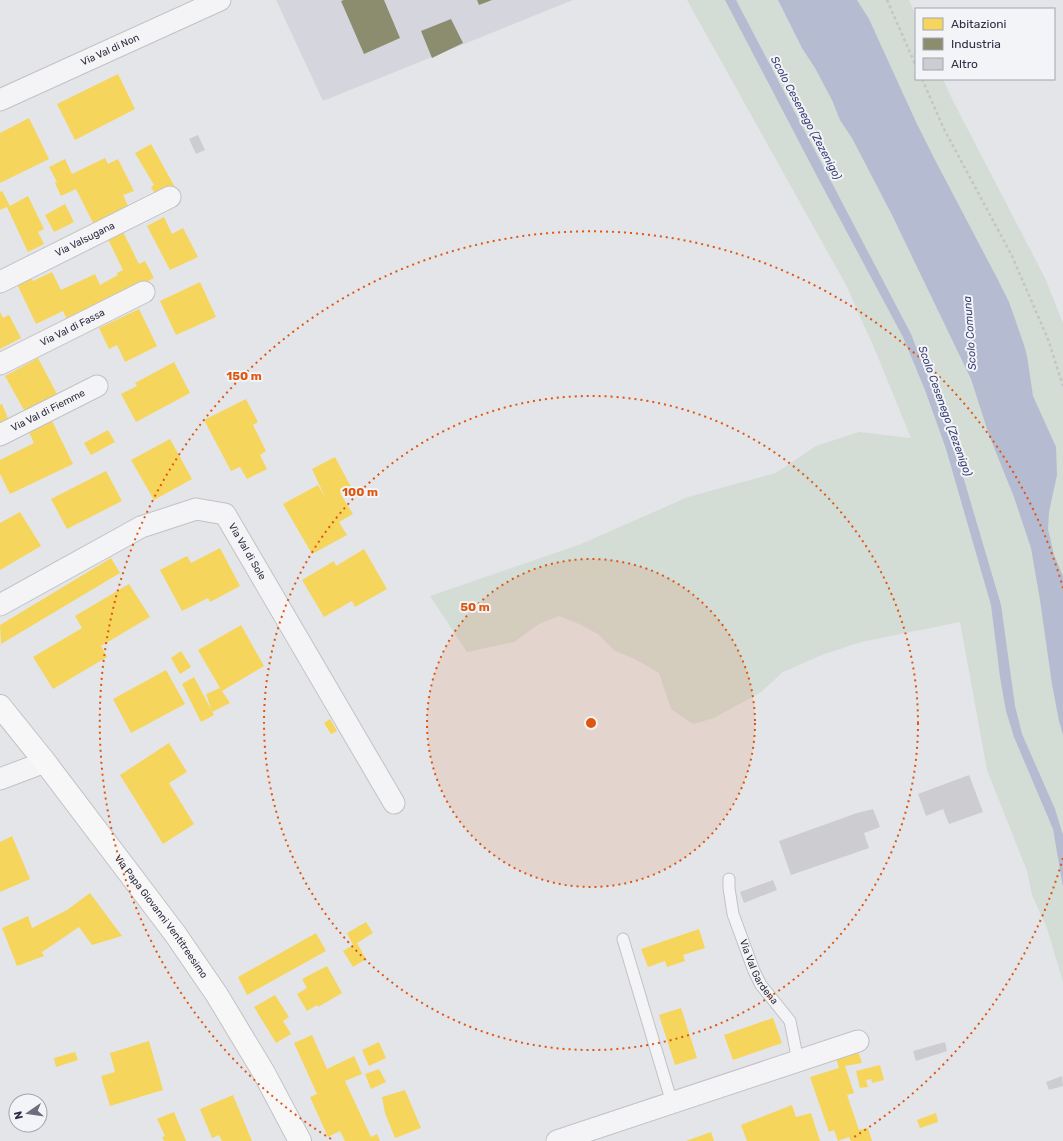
<svg xmlns="http://www.w3.org/2000/svg" width="1063" height="1141" font-family="Rubik,sans-serif">
<rect width="100%" height="100%" fill="#e4e5e9"/>
<!-- built -->
<path fill="#d5d6dd" d="M 276,0 L 573,0 L 323,101 Z"/>
<!-- green -->
<path fill="#d3dcd5" d="M 687,0 L 909,0 L 916,16 L 916,79 L 943,79 L 953,101 L 1045,278 L 1063,323 L 1063,982 L 1047,928 L 1032,895 L 1027,871 L 987,770 L 960,622 L 861,642 L 822,655 L 783,672 L 761,692 L 714,718 L 693,724 L 671,709 L 659,673 L 635,659 L 615,651 L 598,634 L 579,624 L 559,616 L 539,624 L 514,642 L 467,652 L 430,596 L 581,544 L 688,497 L 776,473 L 816,446 L 859,432 L 911,438 L 875,350 L 846,285 Z"/>
<!-- water -->
<path fill="#b5bbd1" d="M 725,0 L 736,0 L 911,334 L 952,439 L 1001,605 L 1015,706 L 1022,734 L 1055,809 L 1063,835 L 1063,887 L 1053,829 L 1014,737 L 1006,711 L 1000,677 L 991,605 L 946,449 L 925,390 L 903,337 L 819,180 Z
M 778,0 L 857,0 L 869,19 L 916,122 L 935,160 L 997,278 L 1009,302 L 1024,345 L 1027,356 L 1033,396 L 1056,447 L 1057,475 L 1049,512 L 1048,529 L 1054,555 L 1063,576 L 1063,735 L 1059,721 L 1052,684 L 1040,600 L 1031,548 L 1014,497 L 989,435 L 971,379 L 892,215 L 852,138 L 840,120 L 832,100 L 815,68 L 802,48 Z"/>
<!-- homes -->
<path fill="#f6d55c" d="M 118,74 L 135,109 L 75,140 L 57,104 Z
M 29,118 L 49,159 L 0,183 L 0,133 Z
M 151,144 L 176,189 L 158,199 L 151,187 L 154,185 L 135,153 Z
M 105,158 L 108,164 L 118,159 L 134,191 L 123,195 L 129,208 L 94,225 L 76,189 L 61,196 L 55,183 L 57,182 L 49,167 L 65,159 L 72,174 Z
M 2,191 L 10,206 L 28,196 L 44,229 L 38,232 L 44,244 L 28,252 L 7,207 L 0,210 L 0,192 Z
M 65,204 L 74,222 L 54,232 L 45,215 Z
M 164,217 L 172,234 L 183,228 L 198,257 L 170,270 L 147,226 Z
M 121,228 L 139,264 L 145,261 L 154,278 L 68,322 L 63,311 L 36,324 L 17,284 L 31,277 L 33,281 L 52,272 L 61,290 L 95,274 L 100,285 L 118,275 L 117,273 L 123,270 L 106,235 Z
M 200,282 L 216,317 L 176,335 L 160,301 Z
M 139,309 L 157,346 L 125,362 L 117,345 L 109,349 L 99,328 Z
M 0,312 L 3,318 L 9,315 L 21,338 L 0,349 Z
M 38,358 L 57,394 L 25,412 L 5,376 Z
M 174,362 L 190,393 L 136,422 L 121,394 L 137,386 L 135,383 Z
M 246,399 L 258,422 L 253,425 L 266,451 L 260,455 L 267,469 L 247,479 L 240,467 L 231,471 L 204,420 Z
M 2,404 L 10,423 L 0,428 L 0,405 Z
M 51,419 L 73,464 L 10,494 L 0,474 L 0,460 L 34,443 L 28,430 Z
M 108,430 L 115,442 L 91,455 L 84,443 Z
M 170,439 L 192,479 L 154,500 L 131,460 Z
M 335,457 L 351,487 L 340,493 L 353,514 L 339,522 L 347,535 L 312,554 L 283,504 L 318,485 L 325,497 L 312,469 Z
M 106,471 L 122,501 L 67,529 L 51,499 Z
M 20,512 L 41,546 L 0,570 L 0,523 Z
M 220,548 L 240,586 L 210,602 L 208,598 L 182,611 L 160,570 L 187,556 L 191,563 Z
M 364,549 L 387,589 L 355,607 L 352,601 L 324,617 L 302,580 L 334,561 L 336,566 Z
M 111,558 L 120,573 L 1,644 L 0,625 Z
M 129,584 L 150,617 L 101,646 L 107,657 L 53,689 L 33,657 L 82,628 L 75,616 Z
M 241,625 L 264,666 L 222,691 L 230,703 L 212,712 L 206,694 L 220,688 L 198,650 Z
M 181,651 L 191,667 L 180,674 L 171,658 Z
M 166,670 L 185,704 L 131,733 L 113,699 Z
M 194,677 L 214,715 L 201,722 L 182,684 Z
M 330,719 L 337,731 L 331,734 L 324,723 Z
M 169,743 L 187,772 L 169,783 L 194,824 L 163,844 L 120,775 Z
M 12,836 L 30,879 L 0,892 L 0,842 Z
M 90,893 L 122,936 L 92,945 L 79,927 L 42,952 L 44,956 L 17,966 L 2,928 L 28,916 L 32,928 L 67,910 Z
M 366,922 L 373,933 L 357,943 L 366,959 L 353,967 L 343,951 L 353,945 L 347,933 Z
M 699,929 L 705,948 L 683,955 L 685,961 L 667,967 L 665,961 L 648,967 L 641,949 Z
M 316,933 L 326,951 L 247,995 L 238,977 Z
M 327,966 L 342,993 L 318,1007 L 317,1005 L 307,1011 L 297,994 L 307,988 L 302,979 Z
M 275,995 L 289,1017 L 283,1021 L 291,1034 L 276,1043 L 254,1007 Z
M 681,1008 L 697,1058 L 675,1065 L 659,1015 Z
M 773,1018 L 782,1043 L 733,1060 L 724,1035 Z
M 312,1035 L 327,1069 L 354,1056 L 362,1074 L 345,1081 L 371,1137 L 377,1134 L 380,1141 L 345,1141 L 340,1131 L 328,1137 L 310,1097 L 317,1094 L 294,1043 Z
M 149,1041 L 163,1090 L 110,1106 L 101,1076 L 115,1072 L 110,1053 Z
M 379,1042 L 386,1058 L 369,1066 L 362,1050 Z
M 858,1051 L 862,1063 L 845,1066 L 854,1093 L 847,1095 L 859,1130 L 868,1128 L 872,1141 L 851,1141 L 849,1137 L 838,1141 L 834,1130 L 829,1132 L 810,1077 L 839,1068 L 836,1058 Z
M 75,1052 L 78,1060 L 56,1067 L 54,1058 Z
M 880,1065 L 884,1080 L 872,1083 L 871,1079 L 866,1080 L 868,1087 L 860,1088 L 856,1071 Z
M 379,1069 L 386,1082 L 371,1089 L 365,1074 Z
M 405,1090 L 421,1128 L 395,1138 L 385,1113 L 382,1097 Z
M 233,1095 L 252,1141 L 222,1141 L 219,1135 L 212,1138 L 200,1109 Z
M 792,1105 L 796,1117 L 811,1113 L 820,1141 L 747,1141 L 741,1125 Z
M 174,1112 L 186,1141 L 164,1141 L 162,1137 L 165,1136 L 157,1119 Z
M 936,1113 L 938,1122 L 920,1128 L 917,1120 Z
M 711,1132 L 714,1141 L 686,1141 Z"/>
<!-- industry -->
<path fill="#8c8c6e" d="M 344,0 L 384,0 L 400,38 L 364,54 L 341,1 Z
M 477,0 L 492,0 L 479,5 Z
M 451,19 L 463,43 L 432,58 L 421,31 Z"/>
<!-- building -->
<path fill="#ccccd1" d="M 198,135 L 205,150 L 196,154 L 189,139 Z
M 969,775 L 983,812 L 949,824 L 943,809 L 926,816 L 918,794 Z
M 873,809 L 880,827 L 864,833 L 869,848 L 791,875 L 779,841 L 857,813 Z
M 773,880 L 777,890 L 744,903 L 740,892 Z
M 945,1042 L 947,1051 L 916,1061 L 913,1051 Z
M 1062,1076 L 1063,1086 L 1049,1090 L 1046,1082 Z"/>
<g fill="none" stroke-linecap="round" stroke-linejoin="round">
<!-- lane casing -->
<g stroke="#c1c2c5" stroke-width="13">
<g id="lane">
<path id="s1" d="M 729,879 L 729,888 L 733,914 L 754,971 L 761,985 L 790,1021 L 798,1061"/>
<path d="M 623,939 L 672,1103"/>
</g>
</g>
<!-- street casing -->
<g stroke="#c1c2c5" stroke-width="23">
<g id="street">
<path id="s2" d="M 0,100 L 220,0"/>
<path id="s3" d="M 0,282 L 170,197"/>
<path id="s4" d="M 0,364 L 144,292"/>
<path id="s5" d="M 0,435 L 97,386"/>
<path id="s6" d="M 0,605 L 141,527 L 196,509 L 225,514 L 394,803"/>
<path d="M 0,779 L 45,762"/>
<path d="M 557,1141 L 858,1041"/>
</g>
</g>
<!-- secondary casing -->
<g stroke="#c1c2c5" stroke-width="24">
<g id="secondary">
<path id="s7" d="M 0,706 L 45,762 L 176,935 L 217,995 L 264,1073 L 300,1141"/>
</g>
</g>
<!-- path -->
<path stroke="#c4c4c9" stroke-width="2.5" stroke-dasharray="3 3" stroke-linecap="butt" d="M 887,0 L 916,66
M 922,79 L 944,129 L 1012,256 L 1048,339 L 1063,386"/>
<!-- lane -->
<use href="#lane" stroke="#f4f4f6" stroke-width="11"/>
<!-- street -->
<use href="#street" stroke="#f4f4f6" stroke-width="21"/>
<!-- secondary -->
<use href="#secondary" stroke="#f7f7f8" stroke-width="22"/>
</g>
<!-- distance rings -->
<circle cx="591" cy="723" r="164" fill="#df570f" fill-opacity=".12"/>
<g fill="none" stroke="#df570f" stroke-width="2" stroke-dasharray="2 4">
<circle cx="591" cy="723" r="164"/>
<circle cx="591" cy="723" r="327"/>
<path d="M1063 858A491 491 0 0 1 851 1139M331 1139A491 491 0 1 1 1063 588"/>
</g>
<g text-anchor="middle" dominant-baseline="central" stroke-width="4" stroke-linejoin="round" paint-order="stroke">
<!-- street labels -->
<g font-size="10" fill="#2c2e41" stroke="#f3f4f8">
<text stroke="none"><textPath href="#s2" startOffset="121">Via Val di Non</textPath></text>
<text stroke="none"><textPath href="#s3" startOffset="95">Via Valsugana</textPath></text>
<text stroke="none"><textPath href="#s4" startOffset="81">Via Val di Fassa</textPath></text>
<text stroke="none"><textPath href="#s5" startOffset="54">Via Val di Fiemme</textPath></text>
<text stroke="none"><textPath href="#s6" startOffset="292">Via Val di Sole</textPath></text>
<text stroke="none"><textPath href="#s7" startOffset="265">Via Papa Giovanni Ventitreesimo</textPath></text>
<text stroke="none"><textPath href="#s1" startOffset="99">Via Val Gardena</textPath></text>
</g>
<!-- water labels -->
<g font-size="11" font-style="italic" fill="#394273" stroke="#f3f4f8">
<text transform="translate(806 118) rotate(62)">Scolo Cesenego (Zezenigo)</text>
<text transform="translate(970 333) rotate(-94)">Scolo Comuna</text>
<text transform="translate(945 411) rotate(70)">Scolo Cesenego (Zezenigo)</text>
</g>
</g>
<circle cx="591" cy="723" r="6" fill="#df570f" stroke="#f3f4f8" stroke-width="2"/>
<g font-size="12" text-anchor="middle" font-weight="bold" fill="#df570f" stroke="#f3f4f8" stroke-width="4" stroke-linejoin="round" paint-order="stroke">
<text x="244" y="380">150 m</text>
<text x="360" y="496">100 m</text>
<text x="475" y="611">50 m</text>
</g>
<!-- legend -->
<rect x="915" y="8" width="140" height="72" fill="#f3f4f8" stroke="#a3a5af"/>
<rect x="923" y="18" width="20" height="12" fill="#f6d55c" stroke="#a3a5af"/>
<text x="951" y="28" font-size="12" fill="#2c2e41">Abitazioni</text>
<rect x="923" y="38" width="20" height="12" fill="#8c8c6e" stroke="#a3a5af"/>
<text x="951" y="48" font-size="12" fill="#2c2e41">Industria</text>
<rect x="923" y="58" width="20" height="12" fill="#ccccd1" stroke="#a3a5af"/>
<text x="951" y="68" font-size="12" fill="#2c2e41">Altro</text>
<!-- north arrow -->
<g transform="translate(28 1113) rotate(257)"><circle r="19" fill="#f3f4f8" stroke="#a3a5af"/>
<path d="M0-3L7 15L0 10L-7 15Z" fill="#6c6e7c"/>
<text y="-6" font-size="11" font-weight="bold" text-anchor="middle" fill="#2c2e41">N</text>
</g>
</svg>
